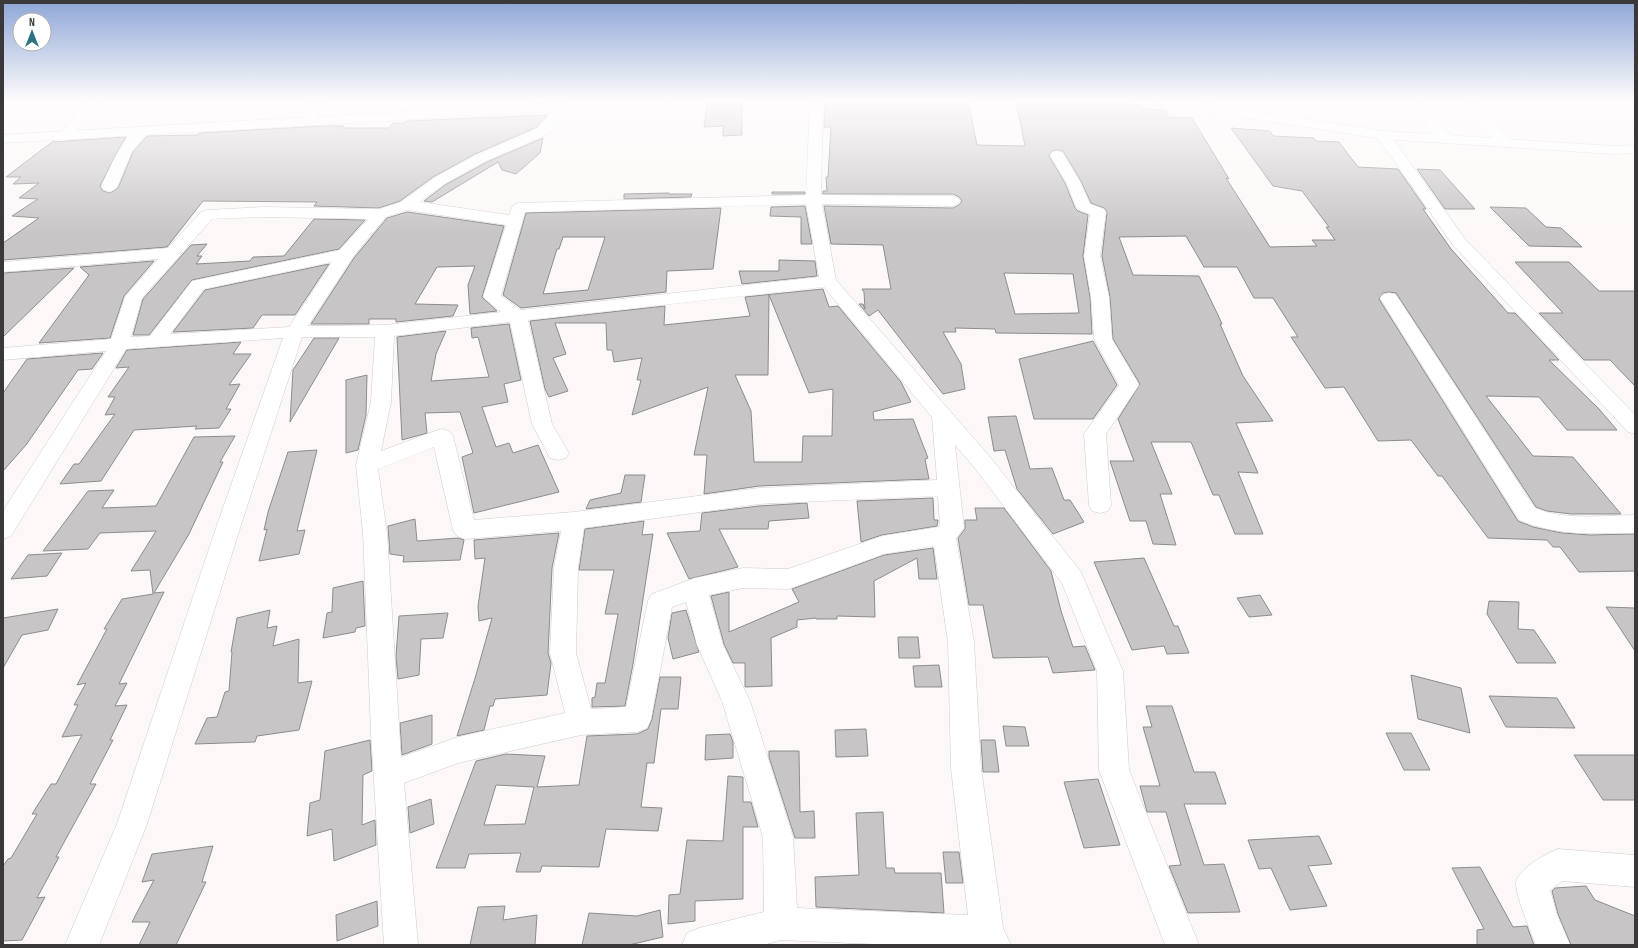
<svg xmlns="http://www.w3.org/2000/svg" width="1638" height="948" font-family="'Sofia Sans Condensed',sans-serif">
<rect width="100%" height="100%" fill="#fcf8f8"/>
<!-- building -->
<path fill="#c8c5c7" stroke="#8e8c8d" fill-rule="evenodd" d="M 825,101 L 968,101 L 977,145 L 1025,146 L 1016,101 L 1067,104 L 1068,101 L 1111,101 L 1141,106 L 1141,109 L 1166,110 L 1167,117 L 1192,118 L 1229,179 L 1226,178 L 1270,247 L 1317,246 L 1312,240 L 1335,240 L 1326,227 L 1329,227 L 1302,191 L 1273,186 L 1231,128 L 1270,131 L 1273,136 L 1314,138 L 1316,141 L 1339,142 L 1358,167 L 1398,169 L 1426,209 L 1423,209 L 1451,249 L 1508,313 L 1515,313 L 1559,360 L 1549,360 L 1599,409 L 1617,430 L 1567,430 L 1539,397 L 1486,396 L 1533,456 L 1573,457 L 1621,514 L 1571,514 L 1547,511 L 1536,507 L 1396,293 L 1389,292 L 1383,293 L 1379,299 L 1518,521 L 1533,527 L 1562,533 L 1590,535 L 1635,534 L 1635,571 L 1579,572 L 1560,547 L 1553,547 L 1547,540 L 1488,538 L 1442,476 L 1438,476 L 1411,440 L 1378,441 L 1344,387 L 1325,388 L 1291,337 L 1298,337 L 1273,298 L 1254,298 L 1237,267 L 1204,267 L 1186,236 L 1119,237 L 1133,275 L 1199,276 L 1218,315 L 1222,324 L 1220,324 L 1243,376 L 1273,421 L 1236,423 L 1258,473 L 1238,472 L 1263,534 L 1235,534 L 1219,495 L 1213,495 L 1191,442 L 1151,442 L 1172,494 L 1160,494 L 1176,545 L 1153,544 L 1146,521 L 1130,521 L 1110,461 L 1134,461 L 1118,419 L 1140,384 L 1113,339 L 1110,297 L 1102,256 L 1107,212 L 1104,208 L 1091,203 L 1081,181 L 1063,151 L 1057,150 L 1052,151 L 1049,156 L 1065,183 L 1075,208 L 1078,211 L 1088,215 L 1083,256 L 1090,297 L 1092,334 L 996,333 L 995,329 L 955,328 L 956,332 L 943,332 L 961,364 L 965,389 L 943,394 L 878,310 L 869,316 L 859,304 L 863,304 L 865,309 L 864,292 L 862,289 L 891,289 L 883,245 L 831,244 L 824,206 L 953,208 L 959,205 L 962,201 L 959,197 L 953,194 L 823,194 L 823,191 L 827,191 L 826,177 L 828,177 L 831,127 L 824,127 ZM 1004,273 L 1073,274 L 1079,313 L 1015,314 Z
M 742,102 L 742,135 L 723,136 L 723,126 L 704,127 L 707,104 Z
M 547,115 L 537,127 L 475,154 L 433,177 L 400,201 L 379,208 L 314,206 L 317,202 L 203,201 L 167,247 L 3,260 L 3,243 L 39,218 L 12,216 L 38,199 L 19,198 L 39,183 L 13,184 L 21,177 L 6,177 L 52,142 L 126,137 L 117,152 L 100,186 L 103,191 L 110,193 L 118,188 L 133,152 L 147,136 L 198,135 L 199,133 L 323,126 L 344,126 L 343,128 L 389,128 L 393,123 L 405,123 L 406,121 Z
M 543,138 L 540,153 L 516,174 L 502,170 L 498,162 L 432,202 L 424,201 L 445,185 L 487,162 Z
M 1417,169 L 1440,170 L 1475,209 L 1445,209 Z
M 772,192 L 805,192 L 805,194 L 772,194 Z
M 669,193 L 669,194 L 692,194 L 691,197 L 624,199 L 624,194 Z
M 805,206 L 812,244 L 801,244 L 801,217 L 770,216 L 771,207 Z
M 1490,207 L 1526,208 L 1546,227 L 1561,228 L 1582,247 L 1529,246 Z
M 721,208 L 713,269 L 667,271 L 666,292 L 521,308 L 503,295 L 526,213 ZM 563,237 L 605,237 L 588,290 L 543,294 L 557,249 L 559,249 Z
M 407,212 L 504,226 L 482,297 L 497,311 L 470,314 L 468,285 L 475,266 L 437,267 L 415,304 L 458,305 L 453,316 L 396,322 L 396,319 L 369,319 L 369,324 L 311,324 L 354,258 L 387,218 Z
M 314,219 L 365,220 L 339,249 L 192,280 L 149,335 L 133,335 L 143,299 L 191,245 L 207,244 L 197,256 L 202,256 L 196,264 L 250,261 L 253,257 L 284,256 Z
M 779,260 L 815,261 L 817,276 L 742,284 L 739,271 L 779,271 Z
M 154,261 L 124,296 L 110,338 L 39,343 L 89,275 L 80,267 Z
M 1515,262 L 1569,262 L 1599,291 L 1635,291 L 1635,386 L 1610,360 L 1584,360 L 1539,313 L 1563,313 Z
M 329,264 L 295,315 L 262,315 L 253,328 L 173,332 L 205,290 Z
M 74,268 L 3,337 L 3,273 Z
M 823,289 L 829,307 L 838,306 L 901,382 L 911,402 L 873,412 L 874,420 L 913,419 L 928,458 L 925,459 L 929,479 L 759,486 L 704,494 L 707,455 L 694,455 L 708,387 L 632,415 L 641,380 L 637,380 L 642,358 L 614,362 L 612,350 L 607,350 L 606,323 L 555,323 L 566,354 L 553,358 L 568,391 L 549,397 L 545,389 L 530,321 L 665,306 L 664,325 L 750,316 L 745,297 ZM 769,295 L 809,393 L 833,389 L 832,436 L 803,436 L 802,462 L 754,462 L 751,411 L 735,375 L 768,375 Z
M 509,324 L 521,380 L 504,384 L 508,402 L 482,407 L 496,447 L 509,443 L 513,453 L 538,445 L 559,492 L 474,513 L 462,457 L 473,453 L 460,412 L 425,413 L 427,433 L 402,440 L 397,337 L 446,331 L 436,354 L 431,381 L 489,377 L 478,337 L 472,338 L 471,328 Z
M 314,338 L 339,338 L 290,422 L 293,370 Z
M 1093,341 L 1117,385 L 1093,419 L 1034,419 L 1019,359 Z
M 241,342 L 233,354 L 251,354 L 229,385 L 240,384 L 226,409 L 231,409 L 219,428 L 195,429 L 197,426 L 134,430 L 101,481 L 60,484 L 74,464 L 79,464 L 115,414 L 105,415 L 115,397 L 108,397 L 129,367 L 116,368 L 127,350 Z
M 103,353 L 92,369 L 78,370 L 26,445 L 3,471 L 3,393 L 27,359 Z
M 367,375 L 366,415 L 358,450 L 346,453 L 346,380 Z
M 1016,416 L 1030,469 L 1052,468 L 1064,500 L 1070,500 L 1084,522 L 1053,534 L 1017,489 L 1005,450 L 994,451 L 988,417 Z
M 235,436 L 220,462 L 223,462 L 189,534 L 154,593 L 164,592 L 119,684 L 127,683 L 115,706 L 127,705 L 110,740 L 113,740 L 90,784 L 96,784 L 56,857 L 59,857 L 37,898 L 45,897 L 22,940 L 3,941 L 3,866 L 8,859 L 11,858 L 37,814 L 32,814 L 51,784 L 56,784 L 82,735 L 62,737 L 78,705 L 74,705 L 86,683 L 77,685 L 107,629 L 104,629 L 122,599 L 153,594 L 150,570 L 131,571 L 156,531 L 100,533 L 88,549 L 43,551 L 88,491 L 114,490 L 102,508 L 156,506 L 194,437 Z
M 317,450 L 297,531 L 305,530 L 299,554 L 259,561 L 267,529 L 264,530 L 268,512 L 288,452 Z
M 625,475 L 645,475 L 641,502 L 586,509 L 590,500 L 621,493 Z
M 933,498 L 934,520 L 938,520 L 937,526 L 882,535 L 861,542 L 857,501 Z
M 807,503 L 809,518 L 769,521 L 768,529 L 719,529 L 738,567 L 689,579 L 667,533 L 700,531 L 702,513 L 759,506 Z
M 975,508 L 1004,508 L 1051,571 L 1061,611 L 1073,647 L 1085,646 L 1095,670 L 1053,673 L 1048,657 L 993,658 L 983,605 L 969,605 L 958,538 L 965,529 L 965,520 L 977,520 Z
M 415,519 L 417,541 L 458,538 L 464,540 L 460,560 L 403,562 L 404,556 L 390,554 L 388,526 Z
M 644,521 L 642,535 L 653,534 L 633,664 L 625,706 L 592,707 L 592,698 L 595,697 L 597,683 L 605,683 L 618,614 L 605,614 L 614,570 L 579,570 L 585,529 Z
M 559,533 L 552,568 L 548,653 L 551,663 L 547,695 L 495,699 L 493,706 L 490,706 L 484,730 L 457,736 L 476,675 L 492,618 L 479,621 L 478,606 L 485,558 L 475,559 L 474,540 Z
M 933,548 L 937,579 L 919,579 L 917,558 L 874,581 L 875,617 L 837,616 L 837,619 L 816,619 L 816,618 L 797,620 L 797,627 L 771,638 L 772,686 L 745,687 L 745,663 L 733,663 L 724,644 L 711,596 L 729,592 L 729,632 L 799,602 L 792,589 L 884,555 Z
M 62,553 L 47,576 L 11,579 L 28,555 Z
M 1144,558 L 1174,626 L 1178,626 L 1189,653 L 1167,654 L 1164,646 L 1132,650 L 1094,562 Z
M 363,581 L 365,626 L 356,628 L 355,632 L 323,638 L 327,613 L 332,612 L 333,588 Z
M 1260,595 L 1272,615 L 1249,617 L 1237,598 Z
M 1489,601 L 1519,602 L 1518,629 L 1534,630 L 1556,663 L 1517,663 L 1487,614 Z
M 1606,607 L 1635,608 L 1635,651 Z
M 58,609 L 48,630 L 22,635 L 3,668 L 3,618 Z
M 270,610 L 267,628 L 277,626 L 273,646 L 299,639 L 298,683 L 312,681 L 299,730 L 257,736 L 255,742 L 195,744 L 207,718 L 217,717 L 225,692 L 229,691 L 232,652 L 231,652 L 237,618 Z
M 686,610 L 699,652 L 673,659 L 668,638 L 672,613 Z
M 448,613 L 443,638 L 421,639 L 419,675 L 398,679 L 396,656 L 399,616 Z
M 898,637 L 918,637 L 920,658 L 899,658 Z
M 939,665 L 942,687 L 915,687 L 913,666 Z
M 1411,675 L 1461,688 L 1470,733 L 1418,719 Z
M 660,677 L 681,677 L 678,709 L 661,709 L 654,763 L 647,763 L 641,807 L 662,808 L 658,831 L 606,829 L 599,867 L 542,866 L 540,872 L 516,872 L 521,853 L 469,854 L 465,868 L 436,868 L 476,761 L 506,754 L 545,756 L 537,787 L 579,785 L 587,736 L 637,734 L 648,729 L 652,719 ZM 496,785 L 534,787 L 525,824 L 484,825 Z
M 1489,696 L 1557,698 L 1575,728 L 1506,727 Z
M 1146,706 L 1172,706 L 1194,772 L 1215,772 L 1226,804 L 1184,804 L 1204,865 L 1224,864 L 1240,912 L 1188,913 L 1169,866 L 1181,865 L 1166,812 L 1147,812 L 1140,786 L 1160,786 L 1143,727 L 1152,727 Z
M 432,715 L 432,744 L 402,755 L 400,723 Z
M 1003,726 L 1025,727 L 1029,746 L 1006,746 Z
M 866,729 L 868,756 L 836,757 L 835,730 Z
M 1386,733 L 1411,733 L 1430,770 L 1404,770 Z
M 730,734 L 733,742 L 733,758 L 705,760 L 706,735 Z
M 370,740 L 372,771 L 363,775 L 362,825 L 375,820 L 376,845 L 334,861 L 332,829 L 307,836 L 310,803 L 320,800 L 325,751 Z
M 981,740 L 995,740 L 999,772 L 983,772 Z
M 769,751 L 799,751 L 800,812 L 814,811 L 815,838 L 795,838 L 769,757 Z
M 1574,755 L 1635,755 L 1635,800 L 1603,800 Z
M 728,776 L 743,777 L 743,802 L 751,802 L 758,827 L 743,827 L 743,899 L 695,901 L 695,921 L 668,924 L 669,895 L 680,894 L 687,840 L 723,841 Z
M 1098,779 L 1120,845 L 1084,848 L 1064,782 Z
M 431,799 L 434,824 L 410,833 L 408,807 Z
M 883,812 L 886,868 L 894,868 L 895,873 L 941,873 L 944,913 L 816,907 L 815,877 L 859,875 L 856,813 Z
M 1319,836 L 1332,864 L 1308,866 L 1327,906 L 1290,910 L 1271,868 L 1259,869 L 1248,840 Z
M 213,846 L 202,882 L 206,882 L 176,945 L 139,945 L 150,922 L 132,922 L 154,880 L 142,882 L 152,854 Z
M 943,852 L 959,852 L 963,883 L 946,883 Z
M 1480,867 L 1513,927 L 1527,926 L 1534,945 L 1477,945 L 1477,930 L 1484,929 L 1452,868 Z
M 1586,886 L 1595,900 L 1635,916 L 1635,945 L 1571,945 L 1558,914 L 1552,891 L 1555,888 Z
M 377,901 L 378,926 L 337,941 L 336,915 Z
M 505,906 L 503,920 L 537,915 L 535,945 L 470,945 L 478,907 Z
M 660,910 L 663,937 L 629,945 L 582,945 L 589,913 L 637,916 Z"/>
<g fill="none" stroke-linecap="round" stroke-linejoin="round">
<!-- minor casing -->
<g stroke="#d0cccd" stroke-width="1">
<path id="minor" d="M 88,101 L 101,101 L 70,139 L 65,140 L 60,139 L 58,136 L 60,133 Z
M 307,101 L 320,101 L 316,122 L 314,125 L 304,125 L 302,122 Z
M 810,101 L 823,101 L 821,195 L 953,196 L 958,198 L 961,201 L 958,204 L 953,206 L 822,204 L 836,280 L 990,457 L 1081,572 L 1084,579 L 1123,671 L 1129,770 L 1199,945 L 1165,945 L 1099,770 L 1097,671 L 1062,583 L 974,467 L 955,445 L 964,528 L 956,538 L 974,642 L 981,768 L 1003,928 L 1011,945 L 897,945 L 781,940 L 763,945 L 682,945 L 687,933 L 699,928 L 764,912 L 763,837 L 722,701 L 697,645 L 686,602 L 672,607 L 651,719 L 647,728 L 637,732 L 581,735 L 458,763 L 404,783 L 418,945 L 384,945 L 371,732 L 363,533 L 356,465 L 371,402 L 375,337 L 302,337 L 241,525 L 147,824 L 99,945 L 65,945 L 117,824 L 217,525 L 283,338 L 126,349 L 11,536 L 3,539 L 3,511 L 106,351 L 3,360 L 3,348 L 111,339 L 125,297 L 158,259 L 3,272 L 3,262 L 168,248 L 201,212 L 207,210 L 264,207 L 379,209 L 401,202 L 434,178 L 476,155 L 538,128 L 558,104 L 568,104 L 570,107 L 548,134 L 486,161 L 444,184 L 420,202 L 509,215 L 513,205 L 519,203 L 806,195 ZM 806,204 L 819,277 L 521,310 L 501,296 L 525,212 ZM 407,210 L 506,225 L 483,297 L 501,312 L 385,325 L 308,326 L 353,257 L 386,217 ZM 264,217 L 368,219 L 340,250 L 192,281 L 150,336 L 131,337 L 142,298 L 212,219 ZM 332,262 L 289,327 L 170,334 L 204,289 ZM 824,287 L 932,417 L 937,480 L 759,488 L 574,512 L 474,520 L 453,436 L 449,431 L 442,429 L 435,431 L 381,451 L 391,402 L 394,336 L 510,322 L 532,424 L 550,458 L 558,460 L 566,458 L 569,453 L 552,424 L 528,320 ZM 434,447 L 453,530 L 457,536 L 465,539 L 561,531 L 554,568 L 550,653 L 565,713 L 458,737 L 401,757 L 387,533 L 378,469 ZM 938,496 L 940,525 L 938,527 L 882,536 L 788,569 L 743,568 L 695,578 L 652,594 L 648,601 L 626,707 L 591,709 L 576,653 L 578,568 L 584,528 L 759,504 ZM 934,546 L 948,642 L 951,768 L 968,915 L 797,908 L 793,837 L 750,701 L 723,645 L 709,595 L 743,588 L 789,589 L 884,554 Z
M 1409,101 L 1419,101 L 1451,136 L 1453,139 L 1451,142 L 1446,143 L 1441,142 L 1409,107 L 1407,104 Z
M 1468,102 L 1473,103 L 1511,140 L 1513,143 L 1511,146 L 1506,147 L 1501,146 L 1463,109 L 1461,106 L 1463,103 Z
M 143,127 L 148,128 L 150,131 L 132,151 L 117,187 L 114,190 L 109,192 L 104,190 L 101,187 C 109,171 124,131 143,127 Z
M 1383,131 L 1388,132 L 1465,239 L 1635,415 L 1635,434 L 1628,432 L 1453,245 L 1376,135 L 1378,132 Z
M 1057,151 L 1062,152 L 1064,155 L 1080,182 L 1090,204 L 1104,209 L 1106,212 L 1100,256 L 1109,297 L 1112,339 L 1139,385 L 1106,434 L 1111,505 L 1108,511 L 1100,513 L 1092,511 L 1089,505 L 1084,434 L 1119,385 L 1094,339 L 1091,297 L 1084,256 L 1090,214 L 1079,210 L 1076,207 L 1066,182 L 1050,155 L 1052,152 Z
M 1389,293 L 1395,294 L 1398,298 L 1535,508 C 1565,521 1603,515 1635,515 L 1635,533 C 1593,533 1558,537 1519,520 L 1380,298 L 1383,294 Z
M 1558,849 L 1635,855 L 1635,887 L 1562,881 L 1550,890 L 1557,915 L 1570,945 L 1536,945 C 1531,933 1515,894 1516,883 C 1518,869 1545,854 1558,849 Z"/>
</g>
<!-- major casing -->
<g stroke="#d0cccd" stroke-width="1">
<path id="major" d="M 588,101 L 670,101 L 669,104 L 664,105 L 3,143 L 3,135 Z
M 1157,101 L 1191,101 L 1383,131 L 1614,146 L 1635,145 L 1635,153 L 1614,154 L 1383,139 L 1163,105 L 1158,104 Z"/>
</g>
<!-- minor -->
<use href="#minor" fill="#fff" fill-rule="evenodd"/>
<!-- major -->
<use href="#major" fill="#fff" fill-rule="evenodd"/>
</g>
<!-- sky -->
<linearGradient id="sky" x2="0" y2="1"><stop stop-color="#8da6d7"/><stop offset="0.43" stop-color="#fefcfc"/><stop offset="1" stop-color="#fefcfc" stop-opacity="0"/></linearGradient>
<rect width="1638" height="234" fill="url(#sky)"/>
<!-- border -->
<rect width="1638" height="948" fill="none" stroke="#3a3838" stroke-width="8"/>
<!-- north arrow -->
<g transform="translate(32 32)"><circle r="19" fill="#ffffff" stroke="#b0afaf"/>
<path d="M0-3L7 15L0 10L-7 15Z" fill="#2f7482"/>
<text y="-6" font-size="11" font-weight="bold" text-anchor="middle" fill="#3a3838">N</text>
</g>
</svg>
